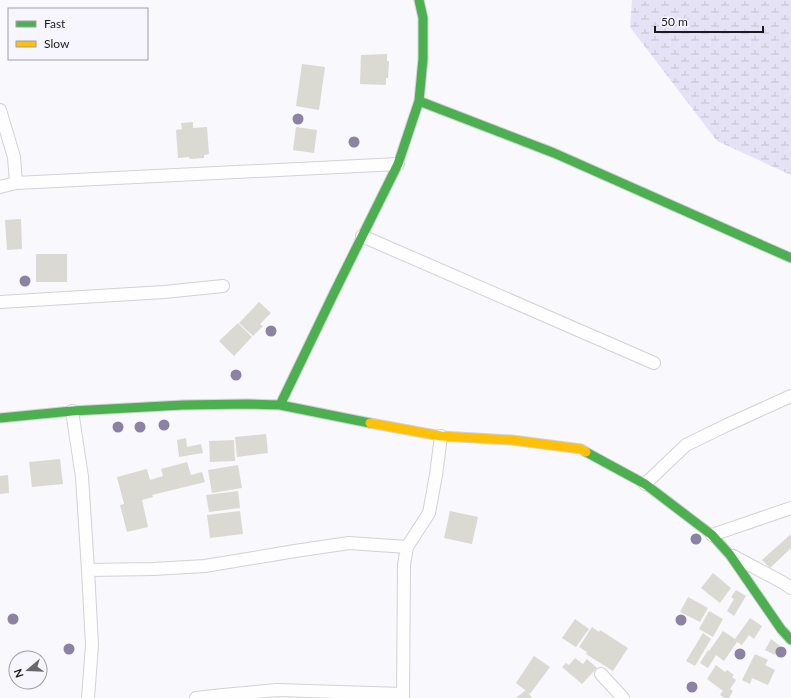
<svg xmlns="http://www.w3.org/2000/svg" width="791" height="698" font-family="Lato,sans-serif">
<defs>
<pattern id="wetland-marsh" width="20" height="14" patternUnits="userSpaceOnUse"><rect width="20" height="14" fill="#e5e2f6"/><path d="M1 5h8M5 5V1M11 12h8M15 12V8" fill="none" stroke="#c4c1d2"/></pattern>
</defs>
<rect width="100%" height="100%" fill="#f8f8fd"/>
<!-- wetland -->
<path fill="url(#wetland-marsh)" d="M 632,0 L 791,0 L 791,175 L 717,141 L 630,27 Z"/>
<!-- building -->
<path fill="#dad9d2" d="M 387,54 L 387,61 L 389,61 L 388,78 L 386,78 L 386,85 L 360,84 L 361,55 Z
M 302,64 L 325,67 L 319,110 L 296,106 Z
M 193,122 L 193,128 L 207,127 L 209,154 L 204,155 L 204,158 L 190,159 L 189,157 L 178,158 L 176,130 L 182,129 L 181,123 Z
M 296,127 L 317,130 L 314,153 L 293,150 Z
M 21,219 L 22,249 L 7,250 L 5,220 Z
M 36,254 L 67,254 L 67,282 L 36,282 Z
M 259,302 L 271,313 L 260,324 L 263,326 L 253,336 L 239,323 Z
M 238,323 L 252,337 L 234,356 L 219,341 Z
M 266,434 L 268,453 L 237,457 L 235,437 Z
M 186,438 L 187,447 L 201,444 L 203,453 L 179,457 L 177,440 Z
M 234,440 L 235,461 L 210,462 L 209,441 Z
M 60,459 L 63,484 L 32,487 L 29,462 Z
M 187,462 L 191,475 L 202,472 L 205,482 L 152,495 L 153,497 L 142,500 L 148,527 L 127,532 L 120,505 L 124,504 L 117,477 L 147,469 L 150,480 L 163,476 L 161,469 Z
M 238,465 L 242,488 L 212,493 L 208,470 Z
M 8,475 L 9,493 L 0,494 L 0,476 Z
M 238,491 L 240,508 L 209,512 L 206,495 Z
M 240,511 L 243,534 L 210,538 L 207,515 Z
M 450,511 L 478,517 L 472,544 L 444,538 Z
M 791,534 L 791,548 L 770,568 L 762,560 Z
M 713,573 L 731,588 L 720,603 L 701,588 Z
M 736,590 L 746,596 L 734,616 L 727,611 L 734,599 L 731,597 Z
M 688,597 L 708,608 L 700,622 L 680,612 Z
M 709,611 L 723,619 L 713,637 L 699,629 Z
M 750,618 L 762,626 L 754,639 L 749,635 L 742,645 L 737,642 L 724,661 L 716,655 L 708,668 L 700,663 L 708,650 L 709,651 L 723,631 L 735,639 Z
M 575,619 L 589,629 L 576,647 L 562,638 Z
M 592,627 L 599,632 L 600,630 L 628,648 L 613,671 L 586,654 L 587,652 L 579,647 Z
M 703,633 L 711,639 L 695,666 L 686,661 Z
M 771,639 L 780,646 L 775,655 L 765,650 Z
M 755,654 L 768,660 L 765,665 L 775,670 L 768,685 L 752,678 L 750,684 L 742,680 Z
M 534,656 L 550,667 L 530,694 L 516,683 Z
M 575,658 L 583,664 L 587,659 L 597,668 L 582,684 L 562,667 L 566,663 L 569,665 Z
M 716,665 L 725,672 L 727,670 L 734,675 L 732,677 L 736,680 L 730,689 L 733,691 L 729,698 L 725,698 L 720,695 L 723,691 L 707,679 Z
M 526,690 L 532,698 L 516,698 Z"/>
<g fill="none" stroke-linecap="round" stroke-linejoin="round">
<!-- street casing -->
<g stroke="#d2d2d5" stroke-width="14">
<path id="street" d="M 0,110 L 14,157 L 16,183
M 0,187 L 16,183 L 398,164
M 362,236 L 654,363
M 0,302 L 164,292 L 223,286
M 72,411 L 82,477 L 88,570 L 92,645 L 88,698
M 645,484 L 686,445 L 727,425 L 791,396
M 712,535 L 791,508
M 733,556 L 782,582 L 791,588
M 88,570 L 153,569 L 205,566 L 295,551 L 349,543 L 407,547
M 601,674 L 623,698
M 196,698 L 223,695 L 277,690 L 403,694
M 403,698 L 404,565 L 407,547 L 429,513 L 436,475 L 441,436"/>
</g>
<!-- fast casing -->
<g stroke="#d2d2d5" stroke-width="11">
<path id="fast" d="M 419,101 L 554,153 L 791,258
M 280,405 L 335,291 L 398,164 L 419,101 L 423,59 L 423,18 L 419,0
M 0,418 L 72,411 L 183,405 L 247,404 L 280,405 L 370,423
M 586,452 L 645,484 L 712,535 L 730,555 L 781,629 L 791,640"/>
</g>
<!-- slow casing -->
<g stroke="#d2d2d5" stroke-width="11">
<path id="slow" d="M 370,423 L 441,436 L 512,440 L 581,449 L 586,452"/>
</g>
<!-- street -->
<use href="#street" stroke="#fefeff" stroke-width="12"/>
<!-- fast -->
<use href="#fast" stroke="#4caf50" stroke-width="9"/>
<!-- slow -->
<use href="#slow" stroke="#ffc107" stroke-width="9"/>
</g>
<!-- trees -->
<g fill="#8c82a4">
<circle cx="298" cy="119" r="5.5"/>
<circle cx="354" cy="142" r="5.5"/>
<circle cx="25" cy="281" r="5.5"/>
<circle cx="271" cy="331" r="5.5"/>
<circle cx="236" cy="375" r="5.5"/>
<circle cx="164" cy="425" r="5.5"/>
<circle cx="118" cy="427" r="5.5"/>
<circle cx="140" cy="427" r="5.5"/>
<circle cx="696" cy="539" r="5.5"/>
<circle cx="13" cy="619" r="5.5"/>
<circle cx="681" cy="620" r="5.5"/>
<circle cx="69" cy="649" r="5.5"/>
<circle cx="781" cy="652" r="5.5"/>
<circle cx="740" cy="654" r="5.5"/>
<circle cx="692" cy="687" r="5.5"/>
</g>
<!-- legend -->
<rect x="8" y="8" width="140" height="52" fill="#f7f6ff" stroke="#9f9ea5"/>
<rect x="16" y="21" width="20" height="6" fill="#4caf50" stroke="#9f9ea5"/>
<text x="44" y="28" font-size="12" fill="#1b1a1d">Fast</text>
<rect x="16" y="41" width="20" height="6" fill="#ffc107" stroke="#9f9ea5"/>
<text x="44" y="48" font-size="12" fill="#1b1a1d">Slow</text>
<!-- north arrow -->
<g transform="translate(28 670) rotate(251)"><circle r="19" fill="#f7f6ff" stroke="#9f9ea5"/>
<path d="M0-3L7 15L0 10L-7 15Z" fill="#68686b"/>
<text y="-6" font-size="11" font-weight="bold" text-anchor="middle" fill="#1b1a1d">N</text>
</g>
<!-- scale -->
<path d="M655 26v6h108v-6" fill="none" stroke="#1b1a1d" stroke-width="2"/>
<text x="661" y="26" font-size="12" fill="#1b1a1d" stroke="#f7f6ff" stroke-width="3" paint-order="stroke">50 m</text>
</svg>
